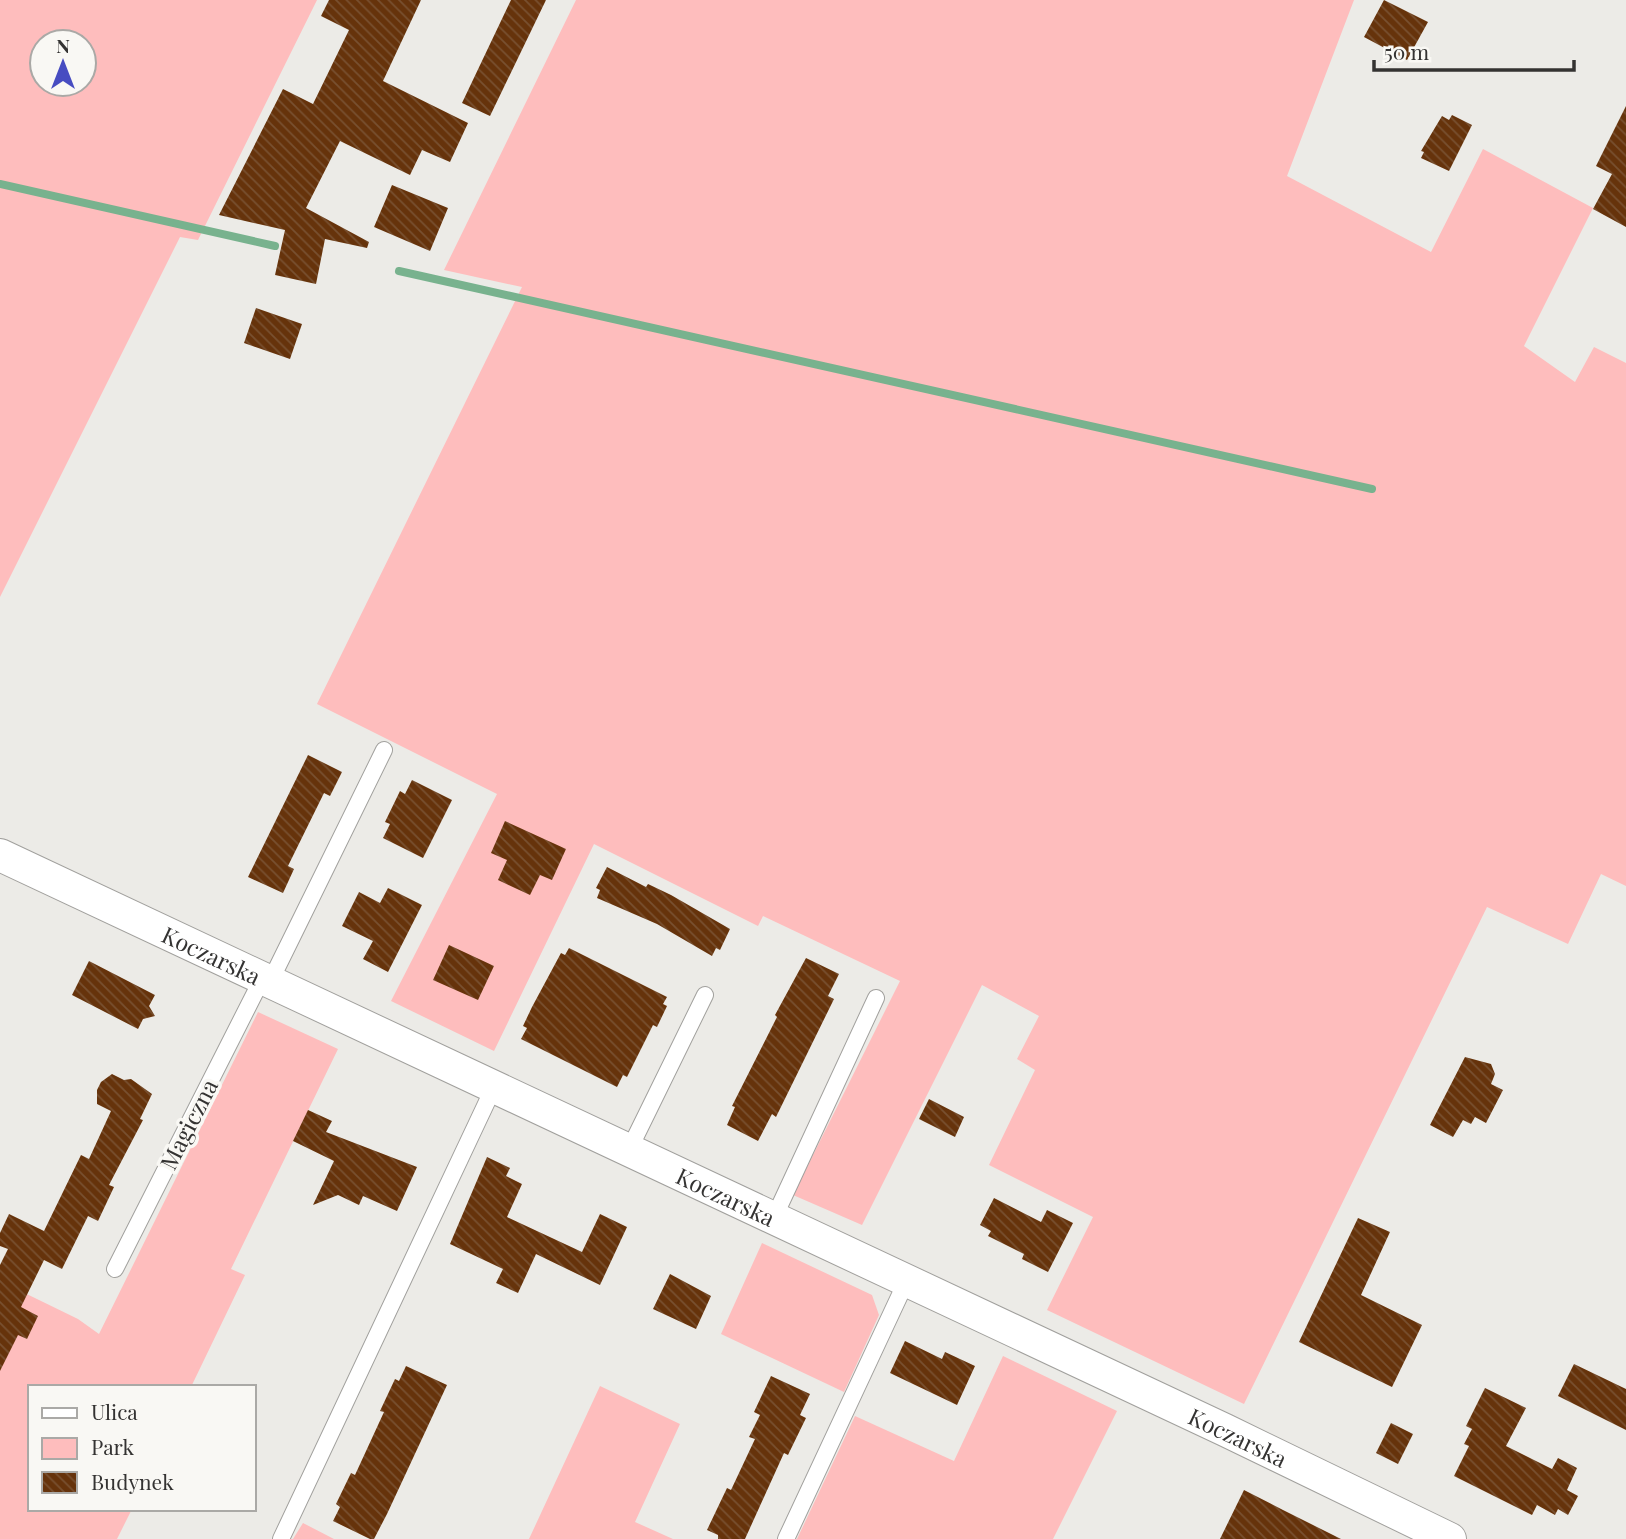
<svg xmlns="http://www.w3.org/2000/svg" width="1626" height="1539" font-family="'Playfair Display',serif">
<defs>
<pattern id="building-back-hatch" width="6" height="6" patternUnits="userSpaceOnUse" patternTransform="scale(1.75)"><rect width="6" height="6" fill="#66330b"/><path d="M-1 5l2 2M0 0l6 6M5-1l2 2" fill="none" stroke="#785030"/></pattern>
</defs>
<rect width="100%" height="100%" fill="#ecebe7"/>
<!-- green -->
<path fill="#febdbd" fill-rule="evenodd" d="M 0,0 L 317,0 L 198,240 L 180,237 L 0,597 ZM 42,42 L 84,42 L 84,84 L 42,84 Z
M 576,0 L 1354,0 L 1287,176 L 1431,252 L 1483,149 L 1593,208 L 1524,346 L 1575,382 L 1594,347 L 1626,363 L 1626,886 L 1601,874 L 1568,944 L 1487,907 L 1244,1404 L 1047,1310 L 1093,1217 L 989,1165 L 1035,1070 L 1017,1059 L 1039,1016 L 982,985 L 862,1225 L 793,1195 L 900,981 L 763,916 L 758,926 L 594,844 L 494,1051 L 391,1001 L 497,794 L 317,704 L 522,287 L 444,270 Z
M 258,1012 L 338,1049 L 231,1269 L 245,1275 L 191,1387 L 30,1387 L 30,1509 L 132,1509 L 117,1539 L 0,1539 L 0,1281 L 78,1319 L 99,1334 Z
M 762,1243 L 872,1295 L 879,1315 L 844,1392 L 721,1334 Z
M 1003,1356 L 1117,1411 L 1053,1539 L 797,1539 L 855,1416 L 954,1461 Z
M 600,1386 L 680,1424 L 635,1522 L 673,1539 L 529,1539 Z
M 303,1523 L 334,1539 L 293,1539 Z"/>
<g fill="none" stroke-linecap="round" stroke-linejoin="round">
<!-- stream -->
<path stroke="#78b28e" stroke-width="8" d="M 0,184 L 275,246
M 399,271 L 1372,489"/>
</g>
<!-- building -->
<path fill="url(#building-back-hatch)" d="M 329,0 L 421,0 L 383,81 L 468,123 L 450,162 L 422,150 L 410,175 L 340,141 L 306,208 L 369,242 L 367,248 L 325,239 L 316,284 L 275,275 L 285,230 L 219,215 L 283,89 L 313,104 L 349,30 L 321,16 Z
M 511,0 L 546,0 L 490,116 L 462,103 Z
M 1384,0 L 1428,22 L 1407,60 L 1364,37 Z
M 1626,106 L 1626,227 L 1593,209 L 1612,174 L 1596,166 Z
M 1452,115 L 1472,125 L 1449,171 L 1421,158 L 1424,152 L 1421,151 L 1442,116 L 1449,120 Z
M 392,185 L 448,208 L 430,251 L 374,227 Z
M 256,308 L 302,324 L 290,359 L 244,343 Z
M 308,755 L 342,772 L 330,796 L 324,793 L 288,866 L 294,869 L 283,893 L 248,877 Z
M 412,780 L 452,800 L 423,858 L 383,838 L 390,824 L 385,822 L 400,791 L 405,794 Z
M 505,821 L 566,849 L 552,880 L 540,875 L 530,895 L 498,880 L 507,860 L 491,853 Z
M 607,867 L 646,887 L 648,884 L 671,895 L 730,929 L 720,950 L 716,948 L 712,956 L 657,924 L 597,898 L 600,890 L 596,888 Z
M 388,888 L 422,905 L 388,972 L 363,959 L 373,941 L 342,926 L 359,892 L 380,903 Z
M 449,945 L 494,966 L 478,1000 L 433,980 Z
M 569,948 L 667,997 L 663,1004 L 667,1006 L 657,1027 L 653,1025 L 627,1077 L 623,1075 L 617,1087 L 521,1039 L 527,1028 L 523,1026 L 532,1007 L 561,953 L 565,955 Z
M 806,958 L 839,974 L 828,996 L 834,999 L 776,1117 L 772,1114 L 758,1141 L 727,1125 L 735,1107 L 732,1106 L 777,1017 L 775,1015 Z
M 89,961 L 155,995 L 149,1006 L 155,1016 L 143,1019 L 138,1029 L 72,995 Z
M 1465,1057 L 1491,1064 L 1495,1074 L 1491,1084 L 1503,1090 L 1486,1123 L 1475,1117 L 1471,1124 L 1463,1120 L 1453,1137 L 1430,1125 Z
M 112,1074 L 124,1080 L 131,1079 L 152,1094 L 140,1119 L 143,1120 L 109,1185 L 114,1187 L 98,1221 L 88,1216 L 62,1269 L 44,1260 L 21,1307 L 38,1316 L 27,1339 L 18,1335 L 0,1371 L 0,1265 L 8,1249 L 0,1246 L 0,1233 L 9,1214 L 44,1231 L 81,1155 L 89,1159 L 111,1111 L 97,1104 L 97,1090 L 101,1082 Z
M 929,1099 L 964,1117 L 955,1137 L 919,1119 Z
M 308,1110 L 332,1121 L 326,1132 L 417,1167 L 397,1211 L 363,1196 L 359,1205 L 338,1195 L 313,1205 L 334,1161 L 293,1141 Z
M 487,1157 L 510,1168 L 506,1176 L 522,1184 L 507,1217 L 582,1252 L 600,1214 L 627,1227 L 600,1285 L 536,1254 L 518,1293 L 496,1283 L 503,1269 L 450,1244 Z
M 994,1198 L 1041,1222 L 1047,1210 L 1073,1223 L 1048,1272 L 1022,1259 L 1024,1254 L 988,1236 L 991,1231 L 980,1225 Z
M 1358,1218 L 1390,1232 L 1361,1295 L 1422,1325 L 1392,1387 L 1299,1342 Z
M 670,1274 L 711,1296 L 696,1329 L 653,1309 Z
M 905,1341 L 942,1359 L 945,1352 L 975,1366 L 957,1405 L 890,1373 Z
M 1574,1364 L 1626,1389 L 1626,1430 L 1558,1396 Z
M 406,1366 L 447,1385 L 387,1514 L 374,1539 L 370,1539 L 333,1521 L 340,1507 L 336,1504 L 351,1473 L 355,1475 L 384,1412 L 380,1411 L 395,1379 L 399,1381 Z
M 771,1376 L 810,1394 L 800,1415 L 806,1418 L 788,1455 L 784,1453 L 745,1539 L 718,1539 L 718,1535 L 707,1530 L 727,1488 L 731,1490 L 755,1439 L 749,1437 L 760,1415 L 754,1412 Z
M 1485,1388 L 1526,1408 L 1506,1446 L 1552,1469 L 1558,1458 L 1577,1468 L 1567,1490 L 1578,1496 L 1568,1515 L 1558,1509 L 1555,1515 L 1537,1505 L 1532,1515 L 1454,1476 L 1469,1446 L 1464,1444 L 1472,1429 L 1466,1426 Z
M 1391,1423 L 1413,1434 L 1398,1464 L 1376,1453 Z
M 1244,1490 L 1283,1510 L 1341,1539 L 1220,1539 Z"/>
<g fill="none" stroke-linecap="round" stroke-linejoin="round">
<!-- service casing -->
<g stroke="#a1a09d" stroke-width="18">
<path id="service" d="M 269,984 L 384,750
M 628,1152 L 705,995
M 773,1220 L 876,998
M 115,1269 L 262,979
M 281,1539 L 493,1089
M 786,1539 L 906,1282"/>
</g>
<!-- minor casing -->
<g stroke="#a1a09d" stroke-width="34">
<g id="minor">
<path id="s1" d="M 0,855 L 1225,1430 L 1450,1539"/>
</g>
</g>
<!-- service -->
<use href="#service" stroke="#fff" stroke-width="16"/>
<!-- minor -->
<use href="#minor" stroke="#fff" stroke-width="32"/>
</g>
<g text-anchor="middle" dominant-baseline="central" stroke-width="7" stroke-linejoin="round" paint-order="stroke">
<!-- street labels -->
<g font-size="23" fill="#343332" stroke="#f9f8f4">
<text stroke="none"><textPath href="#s1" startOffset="234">Koczarska</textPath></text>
<text transform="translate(188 1124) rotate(-63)">Magiczna</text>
<text stroke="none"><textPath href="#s1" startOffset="802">Koczarska</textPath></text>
<text stroke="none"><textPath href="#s1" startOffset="1368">Koczarska</textPath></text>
</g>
</g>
<!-- legend -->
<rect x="28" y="1385" width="228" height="126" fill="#f9f8f4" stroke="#aaa9a6" stroke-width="2"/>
<rect x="42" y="1408" width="35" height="10" fill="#ffffff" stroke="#aaa9a6" stroke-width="2"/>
<text x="91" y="1420" font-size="21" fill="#343332">Ulica</text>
<rect x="42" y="1438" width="35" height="21" fill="#febdbd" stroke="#aaa9a6" stroke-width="2"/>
<text x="91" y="1455" font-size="21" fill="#343332">Park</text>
<rect x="42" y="1472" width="35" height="21" fill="url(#building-back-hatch)" stroke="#aaa9a6" stroke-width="2"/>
<text x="91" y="1490" font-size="21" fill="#343332">Budynek</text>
<!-- north arrow -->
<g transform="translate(63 63)"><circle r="33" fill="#f9f8f4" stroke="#aaa9a6" stroke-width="2"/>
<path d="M0-5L12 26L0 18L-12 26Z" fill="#474cc1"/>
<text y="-10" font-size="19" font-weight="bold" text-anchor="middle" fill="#343332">N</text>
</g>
<!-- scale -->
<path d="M1374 60v10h200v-10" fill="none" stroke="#343332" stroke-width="3.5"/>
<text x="1384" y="60" font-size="21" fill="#343332" stroke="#f9f8f4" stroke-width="5" paint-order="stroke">50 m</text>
</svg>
